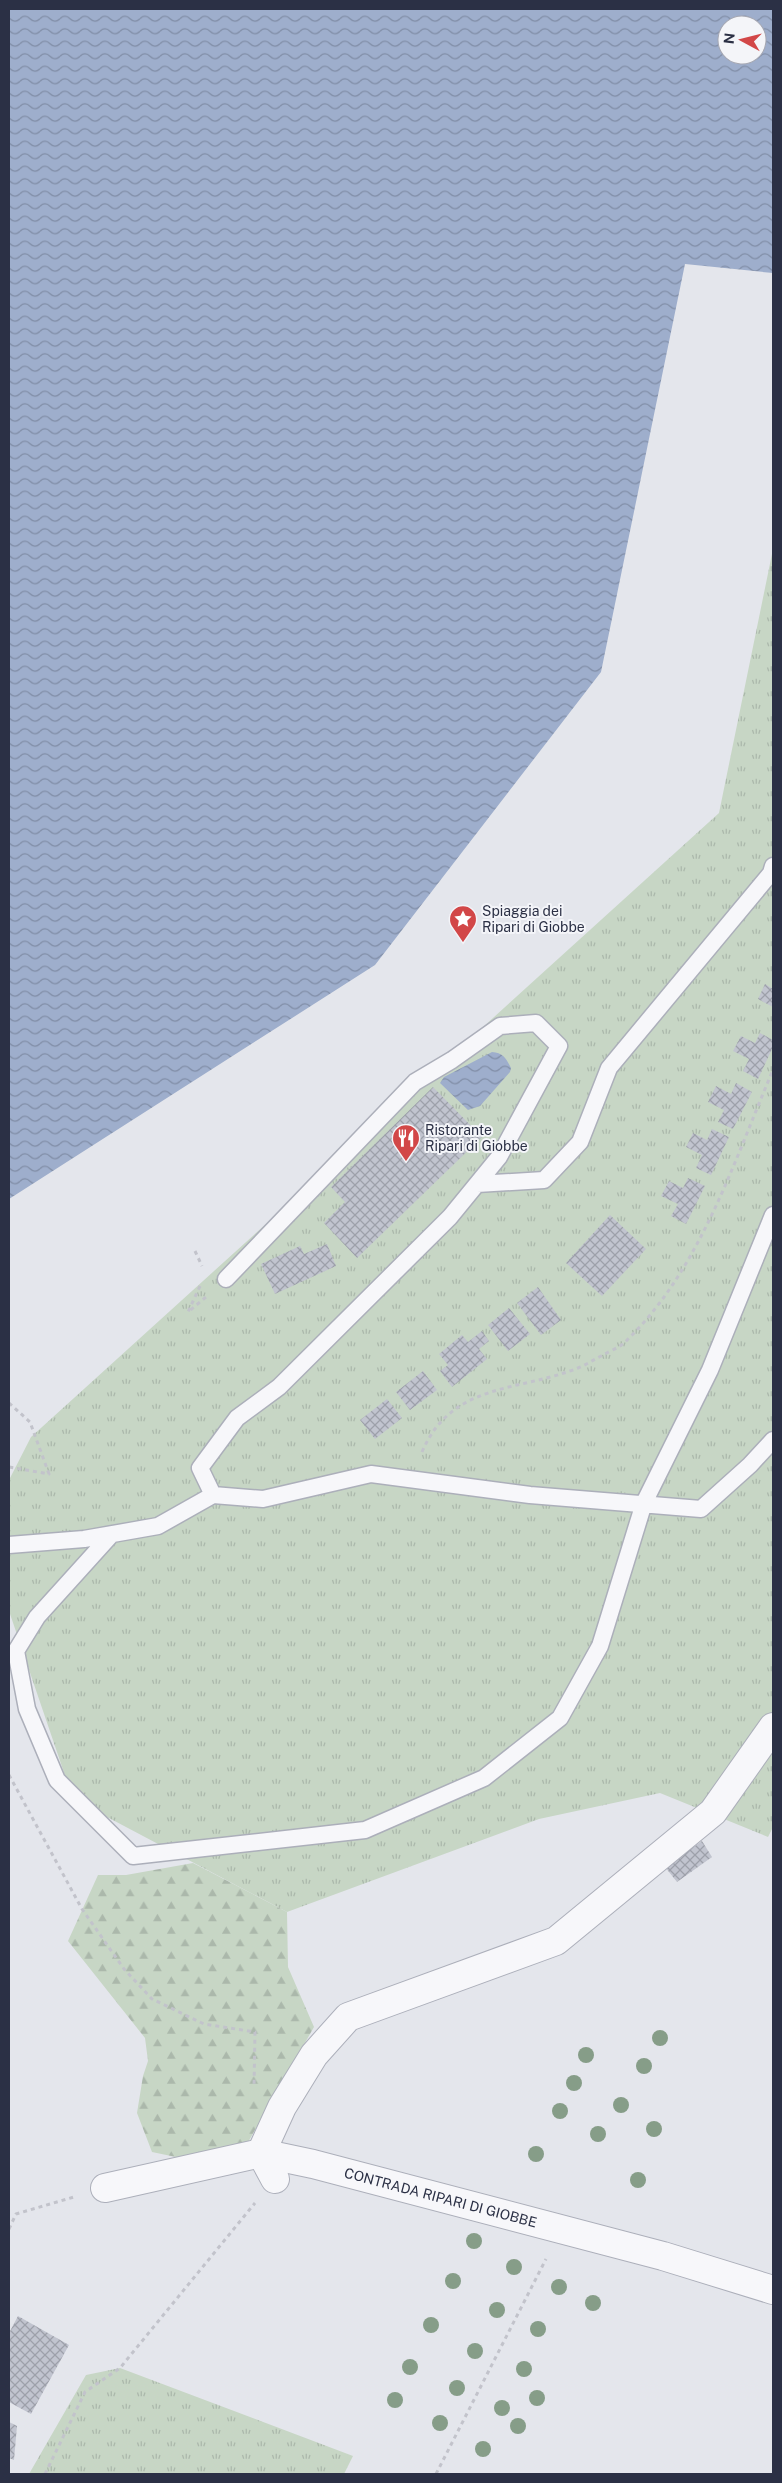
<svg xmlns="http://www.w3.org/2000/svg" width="782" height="2483" font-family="'Public Sans',sans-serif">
<defs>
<pattern id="grass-tufts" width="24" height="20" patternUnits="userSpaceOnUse" patternTransform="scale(1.25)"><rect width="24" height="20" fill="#c7d6c5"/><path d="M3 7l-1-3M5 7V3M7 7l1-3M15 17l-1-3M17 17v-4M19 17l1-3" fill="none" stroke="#abb8ab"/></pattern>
<pattern id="forest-firs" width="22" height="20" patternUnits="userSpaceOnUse" patternTransform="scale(1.25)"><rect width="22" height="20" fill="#c7d6c5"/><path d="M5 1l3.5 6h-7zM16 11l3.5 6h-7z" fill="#abb8ab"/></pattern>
<pattern id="water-waves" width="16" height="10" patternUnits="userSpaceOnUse" patternTransform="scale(1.25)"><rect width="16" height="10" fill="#9eaecc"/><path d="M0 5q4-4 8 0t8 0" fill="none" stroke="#818ea7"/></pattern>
<pattern id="building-cross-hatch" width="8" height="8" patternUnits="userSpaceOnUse" patternTransform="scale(1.25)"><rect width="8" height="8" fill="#c1c4cf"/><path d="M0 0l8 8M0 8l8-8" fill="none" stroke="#9da0aa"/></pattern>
</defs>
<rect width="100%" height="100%" fill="#e4e6ec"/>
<!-- grass -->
<path fill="url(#grass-tufts)" d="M 773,549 L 773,1827 L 768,1837 L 660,1793 L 539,1819 L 287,1912 L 73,1799 L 9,1611 L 9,1480 L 31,1437 L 719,813 Z
M 120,2368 L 353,2456 L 344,2474 L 29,2474 L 86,2375 Z"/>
<!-- forest -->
<path fill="url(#forest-firs)" d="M 193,1863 L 287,1912 L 288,1967 L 314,2027 L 247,2144 L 195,2161 L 152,2152 L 137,2113 L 143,2076 L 148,2061 L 145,2038 L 68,1941 L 98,1875 L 126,1875 Z"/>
<!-- water -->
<path fill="url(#water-waves)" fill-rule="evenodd" d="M 9,9 L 773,9 L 773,273 L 685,264 L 601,672 L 375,965 L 9,1199 ZM 727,25 L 757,25 L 757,55 L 727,55 Z
M 492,1052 C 503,1053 506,1058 511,1068 L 510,1072 L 480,1106 L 468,1110 L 440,1083 L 444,1077 Z"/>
<!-- building -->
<path fill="url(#building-cross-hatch)" d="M 765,984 L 773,989 L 773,1007 L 758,999 Z
M 760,1033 L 773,1040 L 773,1047 L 758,1079 L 743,1071 L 749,1059 L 733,1051 L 741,1036 L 755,1043 Z
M 736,1083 L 752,1092 L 733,1129 L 718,1122 L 724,1110 L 708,1102 L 716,1086 L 731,1094 Z
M 433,1087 L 482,1137 L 357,1258 L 324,1223 L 345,1202 L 331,1187 Z
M 712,1129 L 729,1137 L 711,1175 L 696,1168 L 702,1155 L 686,1147 L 693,1133 L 707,1140 Z
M 688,1178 L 705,1186 L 686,1224 L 671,1216 L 678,1204 L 661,1196 L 669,1181 L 683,1188 Z
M 610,1215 L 646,1249 L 602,1296 L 566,1263 Z
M 327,1244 L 336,1266 L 275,1294 L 261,1264 L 300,1246 L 304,1254 Z
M 538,1287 L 561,1320 L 541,1335 L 517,1303 Z
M 509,1308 L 530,1334 L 508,1351 L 488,1325 Z
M 482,1331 L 489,1341 L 479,1349 L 487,1359 L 452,1387 L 440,1371 L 448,1365 L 439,1354 L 462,1335 L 468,1342 Z
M 423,1371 L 437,1390 L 410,1410 L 396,1392 Z
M 387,1399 L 402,1418 L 375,1439 L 360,1420 Z
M 702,1841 L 712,1857 L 677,1882 L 665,1867 Z
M 18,2316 L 69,2345 L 31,2414 L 9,2402 L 9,2333 Z
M 9,2422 L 17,2426 L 14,2460 L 9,2458 Z"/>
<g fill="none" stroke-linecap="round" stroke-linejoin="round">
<!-- service casing -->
<g stroke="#acafba" stroke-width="19">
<path id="service" d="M 477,1184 L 544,1180 L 580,1142 L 609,1068 L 771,873 L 773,866
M 226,1279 L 415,1082 L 452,1060 L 500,1026 L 536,1023 L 559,1046 L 499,1157 L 450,1217 L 279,1387 L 237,1418 L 200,1468 L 213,1495 L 263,1499 L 371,1474 L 530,1495 L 701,1509 L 750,1465 L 773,1440
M 112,1534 L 37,1617 L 16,1651 L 27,1709 L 57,1780 L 133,1856 L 365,1830 L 484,1778 L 560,1718 L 600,1646 L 644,1503 L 710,1370 L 773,1215
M 9,1545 L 84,1539 L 158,1526 L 213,1495"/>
</g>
<!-- minor casing -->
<g stroke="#acafba" stroke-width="30">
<g id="minor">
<path d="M 275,2179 L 261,2153 L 282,2107 L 314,2055 L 348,2017 L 556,1941 L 713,1812 L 773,1727"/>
<path id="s1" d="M 105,2188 L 261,2153 L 313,2164 L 663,2256 L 773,2290"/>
</g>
</g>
<!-- path -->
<path stroke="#c2c3cb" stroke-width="3" stroke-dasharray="4 4" stroke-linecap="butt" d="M 195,1251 L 202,1266
M 200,1286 L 188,1312 L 206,1297
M 9,1403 L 30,1422 L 49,1474 L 9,1467
M 422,1452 C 452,1382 518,1392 578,1368 C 586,1365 593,1360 601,1356 C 608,1352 618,1348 624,1343 C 700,1271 733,1163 773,1070
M 9,1775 L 82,1909 L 124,1969 L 152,1999 L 204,2024 L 255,2032 L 254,2087
M 9,2229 L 16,2214 L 74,2197
M 45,2474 L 85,2392 L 120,2368 L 255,2203
M 436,2474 L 546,2259"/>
<!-- service -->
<use href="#service" stroke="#f7f7fa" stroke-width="16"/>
<!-- minor -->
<use href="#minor" stroke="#f7f7fa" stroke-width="28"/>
</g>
<!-- trees -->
<g fill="#869d88">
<circle cx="660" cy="2038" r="8"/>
<circle cx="586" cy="2055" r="8"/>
<circle cx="644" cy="2066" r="8"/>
<circle cx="574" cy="2083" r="8"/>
<circle cx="621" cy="2105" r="8"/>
<circle cx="560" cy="2111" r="8"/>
<circle cx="654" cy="2129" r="8"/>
<circle cx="598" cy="2134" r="8"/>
<circle cx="536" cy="2154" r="8"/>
<circle cx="638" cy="2180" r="8"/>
<circle cx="474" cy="2241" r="8"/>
<circle cx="514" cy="2267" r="8"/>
<circle cx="453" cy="2281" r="8"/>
<circle cx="559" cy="2287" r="8"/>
<circle cx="593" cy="2303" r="8"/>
<circle cx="497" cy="2310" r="8"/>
<circle cx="431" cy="2325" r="8"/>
<circle cx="538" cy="2329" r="8"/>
<circle cx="475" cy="2351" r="8"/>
<circle cx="410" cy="2367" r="8"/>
<circle cx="524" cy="2369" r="8"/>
<circle cx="457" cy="2388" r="8"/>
<circle cx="537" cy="2398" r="8"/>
<circle cx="395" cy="2400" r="8"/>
<circle cx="502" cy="2408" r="8"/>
<circle cx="440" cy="2423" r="8"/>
<circle cx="518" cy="2426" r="8"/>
<circle cx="483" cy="2449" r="8"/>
</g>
<!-- icons -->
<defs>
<g id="sight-pin" transform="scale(1.4375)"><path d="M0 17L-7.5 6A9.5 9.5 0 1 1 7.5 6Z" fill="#d24748" stroke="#f4f5f9"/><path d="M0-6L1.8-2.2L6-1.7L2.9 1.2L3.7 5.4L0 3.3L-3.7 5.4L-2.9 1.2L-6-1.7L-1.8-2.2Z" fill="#fff"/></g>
<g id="restaurant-pin" transform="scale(1.4375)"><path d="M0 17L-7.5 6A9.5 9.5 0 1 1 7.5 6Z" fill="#d24748" stroke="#f4f5f9"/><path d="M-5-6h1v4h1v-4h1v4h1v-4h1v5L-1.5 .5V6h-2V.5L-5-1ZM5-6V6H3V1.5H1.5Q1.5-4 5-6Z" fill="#fff"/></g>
</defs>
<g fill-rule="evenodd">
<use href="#sight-pin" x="463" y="919"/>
<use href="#restaurant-pin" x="406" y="1138"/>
</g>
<g text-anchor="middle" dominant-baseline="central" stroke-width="4" stroke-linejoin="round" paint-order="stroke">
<!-- poi labels -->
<g font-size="14" fill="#2b3045" stroke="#f4f5f9" text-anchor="start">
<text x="482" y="911">Spiaggia dei<tspan x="482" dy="16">Ripari di Giobbe</tspan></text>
<text x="425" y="1130">Ristorante<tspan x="425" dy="16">Ripari di Giobbe</tspan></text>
</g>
<!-- street labels -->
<g font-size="14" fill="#2b3045" stroke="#f4f5f9">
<text stroke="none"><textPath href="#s1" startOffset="345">CONTRADA RIPARI DI GIOBBE</textPath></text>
</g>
</g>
<!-- border -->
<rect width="782" height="2483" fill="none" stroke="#2b3045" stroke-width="20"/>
<!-- north arrow -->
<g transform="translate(742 40) rotate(277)"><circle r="24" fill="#f4f5f9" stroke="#a4a6b1"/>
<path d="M0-4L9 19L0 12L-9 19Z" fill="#d24748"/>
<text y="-8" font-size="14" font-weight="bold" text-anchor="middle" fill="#2b3045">N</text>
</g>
</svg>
